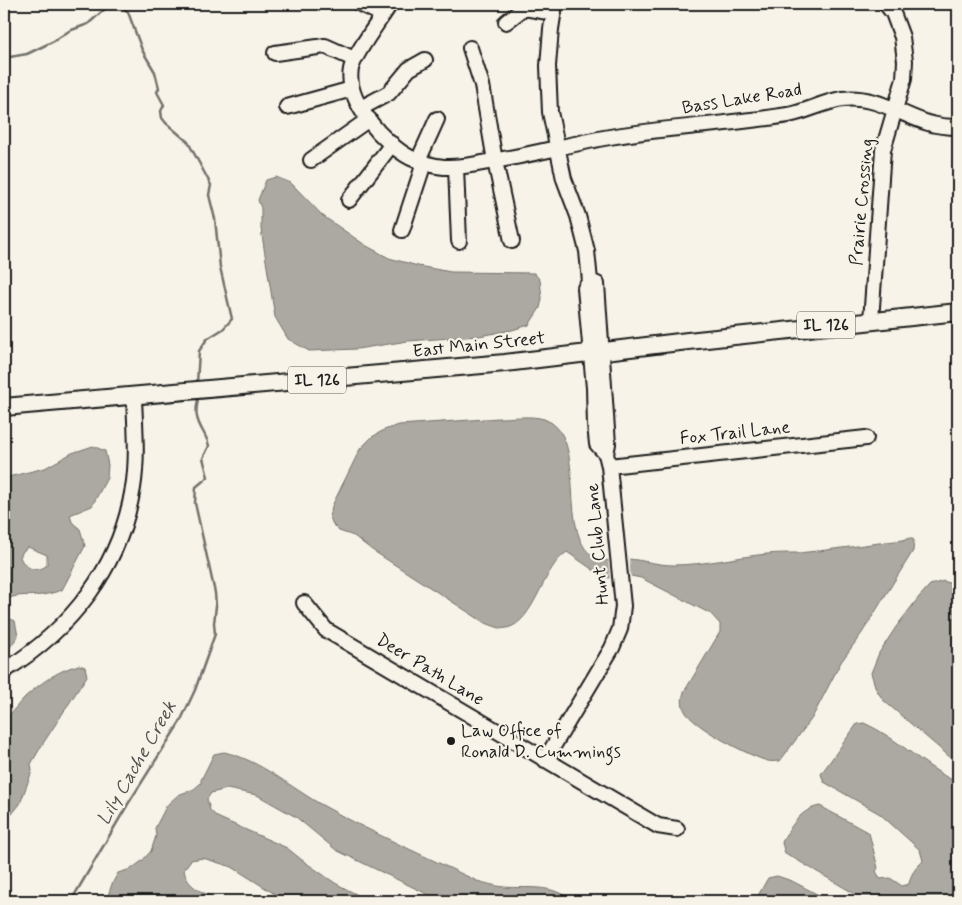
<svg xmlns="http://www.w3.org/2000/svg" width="962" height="905" font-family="Mynerve,sans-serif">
<rect width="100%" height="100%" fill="#f7f3e8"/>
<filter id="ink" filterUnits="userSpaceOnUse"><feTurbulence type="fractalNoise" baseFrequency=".02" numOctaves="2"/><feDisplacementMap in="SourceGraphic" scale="10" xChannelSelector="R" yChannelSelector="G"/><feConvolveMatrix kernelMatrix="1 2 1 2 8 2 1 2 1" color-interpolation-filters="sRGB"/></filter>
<g filter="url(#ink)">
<!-- water -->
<path fill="#aca9a2" stroke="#72716c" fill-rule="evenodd" d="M 276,177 L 291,183 L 323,216 L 365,245 L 389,258 L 418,266 L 451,272 L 534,273 L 540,280 L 542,299 L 540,308 L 529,325 L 512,330 L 479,336 L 408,341 L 357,349 L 309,351 L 288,339 L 275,317 L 261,229 L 261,208 L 258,200 L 266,180 Z
M 499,418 C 512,418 531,415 544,419 C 592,435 553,540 598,559 C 607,562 619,559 628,559 C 643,560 658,565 673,565 C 705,565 736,557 767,554 C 777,553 788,553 798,553 C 833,550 868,544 903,540 L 910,538 L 914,540 L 913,551 L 862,633 L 841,662 L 812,718 L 780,761 C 776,761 772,762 768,761 C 751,757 692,726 685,711 C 681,704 682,698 684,692 L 720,632 L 720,624 L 711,614 L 641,578 L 631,576 L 605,578 L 567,552 C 543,566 535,622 507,628 C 501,630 492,625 485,623 L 372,550 L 354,536 L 339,531 L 333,525 L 330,517 L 332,506 L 360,449 L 372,437 L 384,430 L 399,425 Z
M 93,446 L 105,451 L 108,465 L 107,478 L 92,506 L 70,515 L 72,522 L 80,529 L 85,546 L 62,590 C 56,592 49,594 42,595 C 31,597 12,592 4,603 L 4,478 L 45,468 L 72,453 ZM 28,547 L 47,555 L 47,565 C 37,574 24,568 20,557 L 23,551 Z
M 944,581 L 958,587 L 958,764 L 883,700 L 876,689 L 871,673 L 879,653 L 896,627 L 919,597 L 930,585 Z
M 4,616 L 15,621 L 18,636 L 11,646 L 4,648 Z
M 79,665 L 85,667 L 87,676 L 42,745 L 31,764 L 32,771 L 20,804 L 4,824 L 4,720 C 12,713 18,704 25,697 C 41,683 58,670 79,665 Z
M 864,723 C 898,738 924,767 958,783 L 958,901 L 867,901 L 785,853 L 782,843 L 783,840 C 792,825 801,809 820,806 L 869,833 L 878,868 L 876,871 L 880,879 L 890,878 L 902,886 L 909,884 C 911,873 915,869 923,861 L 920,850 L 880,814 L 824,782 L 821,774 L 857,724 Z
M 224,752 C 260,760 290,787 322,805 C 372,833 425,856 477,881 C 486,883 494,886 504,887 C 526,889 553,883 571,901 L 436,901 L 429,895 L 336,850 L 296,817 L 257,795 L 227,789 L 211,793 L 207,799 L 210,810 L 217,817 L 287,848 L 302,860 L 335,883 L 369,901 L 286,901 L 232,867 L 203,858 L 191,860 L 184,869 C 186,889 207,894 223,901 L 106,901 L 112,884 L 118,873 L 131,869 L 142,861 L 151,851 L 156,836 L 155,828 L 167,805 L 178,795 L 194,789 L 201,783 L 201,780 L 214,754 Z
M 777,876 L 792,881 L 830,901 L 755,901 L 768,878 Z"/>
<!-- pier -->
<path fill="#f7f3e8" d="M 608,557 L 629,557 L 631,579 L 610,580 Z"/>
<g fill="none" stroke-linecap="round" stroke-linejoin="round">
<!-- stream -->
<path stroke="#72716c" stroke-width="2.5" d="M 119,4 L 128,12 L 142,50 L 155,72 L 159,88 L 157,92 L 164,105 L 161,111 L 162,118 L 166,123 L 188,142 L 211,185 L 209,195 L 215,219 L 220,267 L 232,319 L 223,329 L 207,339 L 199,351 L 197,384
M 4,58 L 27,54 L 54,41 L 69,31 L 88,24 L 106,8 L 113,4
M 71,901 L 128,804 L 180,722 L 195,690 L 215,634 L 214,623 L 216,606 L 215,593 L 195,503 L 196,487 L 208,477 L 203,458 L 209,446 C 207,435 199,428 197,417 C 195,410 198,403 198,397"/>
<!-- minor casing -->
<g stroke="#1c1c1c" stroke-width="18">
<path id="minor" d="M 360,4 L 383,15
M 390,4 C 381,19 354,54 351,69 C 345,101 384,144 411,158 C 422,163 433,166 444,167 C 460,168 477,164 493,161 C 530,155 567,145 604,138 C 665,127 727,125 788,115 C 806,112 823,102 842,99 C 875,95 899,114 928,123 C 938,126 948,127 958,127
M 506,22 L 524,8 L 554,13
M 470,48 L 482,85 L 495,161 L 512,241
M 275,53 L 325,46 L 354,59
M 287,107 L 352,89
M 361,108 L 389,93 L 409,69 L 425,60
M 311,160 L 369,119
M 418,161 L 437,119
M 456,167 L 459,241
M 349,200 L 392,144
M 402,230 L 424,163
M 590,281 L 597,284 L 608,444 L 606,454
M 871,321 L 883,150 L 904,79 L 905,61 L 902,37 L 893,13 L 886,4
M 609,466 L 866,438
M 304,603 L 326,630 L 658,826 L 677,829
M 4,671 C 71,629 120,568 133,488 C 138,457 135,428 134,397
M 545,760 L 612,648 L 620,629 L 623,606 L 609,466 L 606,454 L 597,444 L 595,425 L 594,388 L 585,288 L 590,281 L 587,251 L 578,216 L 564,179 L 550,112 L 548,66 L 551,29 L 555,4"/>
</g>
<!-- major casing -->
<g stroke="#1c1c1c" stroke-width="20">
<path id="major" d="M 4,407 L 505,363 L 688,341 L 958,312"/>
</g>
<!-- minor -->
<use href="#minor" stroke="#f7f3e8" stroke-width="14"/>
<!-- major -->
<use href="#major" stroke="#f7f3e8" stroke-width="16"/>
</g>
</g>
<!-- markers -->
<circle fill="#1c1c1c" stroke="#f7f3e8" stroke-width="2" cx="451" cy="741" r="5"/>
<g text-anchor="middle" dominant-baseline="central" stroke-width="4.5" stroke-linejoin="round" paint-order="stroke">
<!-- shield labels -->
<g fill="#f7f3e8" stroke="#5e5c59" stroke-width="1">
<rect x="797" y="311.5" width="58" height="27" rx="4"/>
<rect x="288" y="366.5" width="58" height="27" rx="4"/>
</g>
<g font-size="16" font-weight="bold" fill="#1c1c1c">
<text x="826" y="325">IL 126</text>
<text x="317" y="380">IL 126</text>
</g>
<!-- street labels -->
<g font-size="18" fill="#1c1c1c" stroke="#f7f3e8">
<text transform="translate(742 99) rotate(-9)">Bass Lake Road</text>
<text transform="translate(862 202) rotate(-85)">Prairie Crossing</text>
<text transform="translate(479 345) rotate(-6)">East Main Street</text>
<text transform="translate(735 433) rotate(-6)">Fox Trail Lane</text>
<text transform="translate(598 544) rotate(-95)">Hunt Club Lane</text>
<text transform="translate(430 670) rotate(31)">Deer Path Lane</text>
</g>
<!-- poi labels -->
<g font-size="18" fill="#1c1c1c" stroke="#f7f3e8" text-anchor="start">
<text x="461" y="731">Law Office of<tspan x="461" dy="21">Ronald D. Cummings</tspan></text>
</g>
<!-- water labels -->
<g font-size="19" font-style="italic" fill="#565452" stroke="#f7f3e8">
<text transform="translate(137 763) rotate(-60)">Lily Cache Creek</text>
</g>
</g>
<!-- margin -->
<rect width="962" height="905" fill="none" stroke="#f7f3e8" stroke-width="20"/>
<rect x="10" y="10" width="942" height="885" fill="none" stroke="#1c1c1c" stroke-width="2" filter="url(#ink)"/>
</svg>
